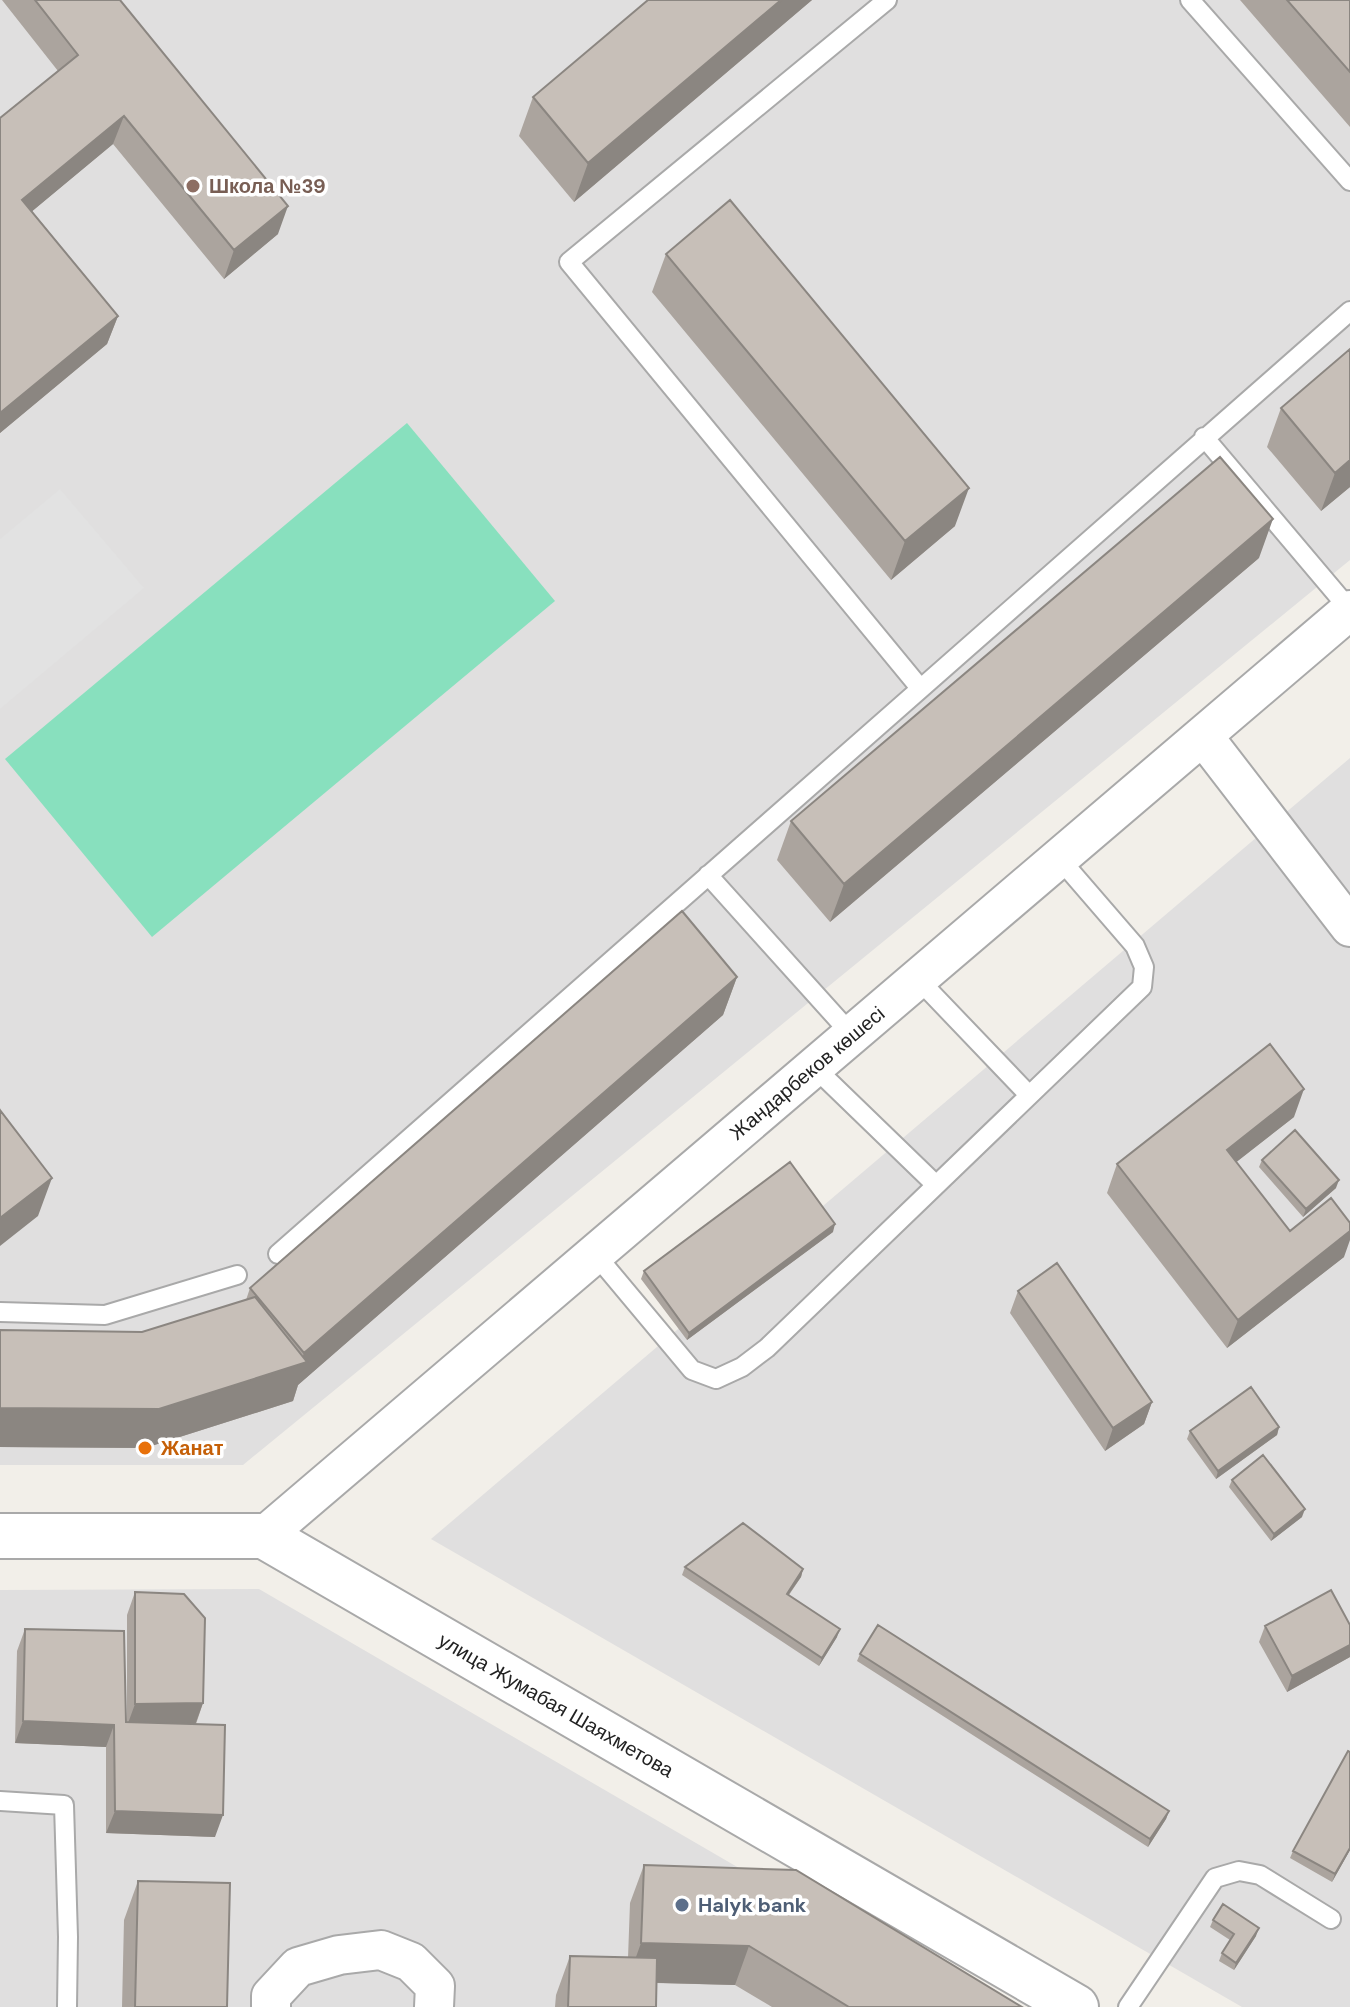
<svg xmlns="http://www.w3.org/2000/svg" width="1350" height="2007" font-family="'DM Sans',sans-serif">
<rect width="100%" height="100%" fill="#f2efe9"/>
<!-- residential -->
<path fill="#e0dfdf" d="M 0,0 L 1350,0 L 1350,560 L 243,1465 L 0,1465 Z
M 1350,758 L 1350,2007 L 1242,2007 L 431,1539 Z
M 259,1589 L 978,2007 L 0,2007 L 0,1590 Z"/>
<!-- pitch -->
<path fill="#88e0be" d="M 407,423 L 555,601 L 152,937 L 5,759 Z"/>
<!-- parking -->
<path fill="#e2e2e2" d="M 60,489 L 144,588 L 0,709 L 0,539 Z"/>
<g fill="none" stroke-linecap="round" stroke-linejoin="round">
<!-- service casing -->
<g stroke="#a9a9a9" stroke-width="22">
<path id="service" d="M 887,0 L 569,262 L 920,688
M 1190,0 L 1350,181
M 1204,437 L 1350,610
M 708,875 L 852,1035
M 918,979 L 1029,1095
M 814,1067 L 936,1185
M 278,1254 L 1350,311
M 595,1254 L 692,1370 L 716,1379 L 742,1367 L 767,1348 L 1142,987 L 1144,967 L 1135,946 L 1059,858
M 0,1312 L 105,1315 L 237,1275
M 0,1801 L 64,1805 L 68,1937 L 67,2007
M 1128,2007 L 1215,1878 L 1239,1871 L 1260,1875 L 1331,1919"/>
</g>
<!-- minor casing -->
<g stroke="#a9a9a9" stroke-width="42">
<path id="minor" d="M 1203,736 L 1350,927
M 264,1536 L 1350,610
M 271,2007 L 271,1996 L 298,1967 L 339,1955 L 381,1950 L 411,1962 L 435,1986 L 434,2007"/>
</g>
<!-- tertiary casing -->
<g stroke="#a9a9a9" stroke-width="48">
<path id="tertiary" d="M 0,1536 L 264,1536 L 1076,2007"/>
</g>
<!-- service -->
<use href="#service" stroke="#fff" stroke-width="18"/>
<!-- minor -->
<use href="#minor" stroke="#fff" stroke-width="38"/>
<!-- tertiary -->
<use href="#tertiary" stroke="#fff" stroke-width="44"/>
</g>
<!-- wall -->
<path fill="#aba49e" d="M 2,0 L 120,0 L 278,234 L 224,279 L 113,144 L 32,211 L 118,316 L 107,344 L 0,433 L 0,118 L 58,71 Z
M 648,0 L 812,0 L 574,202 L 519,136 L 533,97 Z
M 1240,0 L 1350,0 L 1350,127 Z
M 666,254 L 955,526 L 891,580 L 652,292 Z
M 1350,349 L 1350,487 L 1321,511 L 1267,447 L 1281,408 Z
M 1259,558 L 830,922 L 777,860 L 791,821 Z
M 737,977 L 723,1015 L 298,1385 L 293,1401 L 145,1448 L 0,1447 L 0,1330 L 142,1332 L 246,1300 L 250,1288 Z
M 1294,1117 L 1236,1162 L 1290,1231 L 1344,1257 L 1227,1348 L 1107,1193 L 1117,1164 Z
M 1262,1160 L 1336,1188 L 1303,1217 L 1259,1167 Z
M 833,1232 L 687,1340 L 641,1279 L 644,1271 Z
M 1018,1291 L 1152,1402 L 1144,1424 L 1105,1451 L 1010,1313 Z
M 1279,1427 L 1277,1435 L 1216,1479 L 1187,1439 L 1190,1431 Z
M 1232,1480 L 1302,1517 L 1271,1541 L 1229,1487 Z
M 685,1567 L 803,1569 L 801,1577 L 789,1595 L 837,1637 L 819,1666 L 682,1575 Z
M 135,1592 L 203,1703 L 196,1724 L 215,1837 L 106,1833 L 106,1747 L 15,1743 L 17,1651 L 25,1629 L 127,1722 L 127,1615 Z
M 1350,1625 L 1350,1657 L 1287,1692 L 1259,1642 L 1265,1626 Z
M 860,1654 L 1169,1811 L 1166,1819 L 1148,1847 L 857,1661 Z
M 1350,1850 L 1332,1882 L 1290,1858 L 1293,1851 Z
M 644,1865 L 1022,2007 L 772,2007 L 735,1985 L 656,1983 L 656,2007 L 555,2007 L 556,1995 L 570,1956 L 628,1958 L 630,1903 Z
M 138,1881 L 227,2007 L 122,2007 L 124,1920 Z
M 1213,1920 L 1256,1936 L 1234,1970 L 1219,1961 L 1222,1953 L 1230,1940 L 1210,1927 Z"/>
<!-- shaded-wall -->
<path fill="#8b8681" d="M 781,0 L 812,0 L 574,202 L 588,163 Z
M 124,116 L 113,144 L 12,228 L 22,200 Z
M 288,206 L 278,234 L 224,279 L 234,250 Z
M 118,316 L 107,344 L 0,433 L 0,413 Z
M 1350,460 L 1350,487 L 1321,511 L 1335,473 Z
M 969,488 L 955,526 L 891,580 L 905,541 Z
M 1273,519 L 1259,558 L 830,922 L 844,884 Z
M 737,977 L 723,1015 L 298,1385 L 293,1401 L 145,1448 L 0,1447 L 0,1408 L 300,1364 L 304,1353 Z
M 1304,1089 L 1294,1117 L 1216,1178 L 1227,1150 Z
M 52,1178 L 38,1216 L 0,1246 L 0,1218 Z
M 1339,1180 L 1336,1188 L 1303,1217 L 1306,1209 Z
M 835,1224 L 833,1232 L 687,1340 L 689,1333 Z
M 1350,1231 L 1350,1240 L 1344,1257 L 1227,1348 L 1238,1320 Z
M 1152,1402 L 1144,1424 L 1105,1451 L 1113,1428 Z
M 1279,1427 L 1277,1435 L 1216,1479 L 1218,1471 Z
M 1305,1509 L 1302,1517 L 1271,1541 L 1274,1534 Z
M 803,1569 L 801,1577 L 784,1601 L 787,1594 Z
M 840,1629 L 837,1637 L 819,1666 L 822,1658 Z
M 1350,1645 L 1350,1657 L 1287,1692 L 1292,1676 Z
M 203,1703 L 195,1725 L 127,1726 L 135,1704 Z
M 23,1721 L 114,1725 L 106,1747 L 15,1743 Z
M 115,1811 L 223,1815 L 215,1837 L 106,1833 Z
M 1169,1811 L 1166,1819 L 1148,1847 L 1150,1839 Z
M 1350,1848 L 1350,1850 L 1332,1882 L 1335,1874 Z
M 1259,1928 L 1256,1936 L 1234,1970 L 1236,1963 Z
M 641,1943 L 749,1946 L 735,1985 L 627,1982 Z"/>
<!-- building -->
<path fill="#c7bfb8" stroke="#8b8681" stroke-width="2" d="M 35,0 L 120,0 L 288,206 L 234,250 L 124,116 L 22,200 L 118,316 L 0,413 L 0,118 L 78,55 Z
M 648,0 L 781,0 L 588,163 L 533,97 Z
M 1287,0 L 1350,0 L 1350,72 Z
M 730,200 L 969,488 L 905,541 L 666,254 Z
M 1350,349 L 1350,460 L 1335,473 L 1281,408 Z
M 1220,457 L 1273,519 L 844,884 L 791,821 Z
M 682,911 L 737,977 L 304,1353 L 250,1288 Z
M 1270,1044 L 1304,1089 L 1227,1150 L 1290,1231 L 1331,1198 L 1350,1223 L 1350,1231 L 1238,1320 L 1117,1164 Z
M 0,1110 L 52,1178 L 0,1218 Z
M 1295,1130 L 1339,1180 L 1306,1209 L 1262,1160 Z
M 790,1162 L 835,1224 L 689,1333 L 644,1271 Z
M 1057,1263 L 1152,1402 L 1113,1428 L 1018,1291 Z
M 255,1297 L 307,1362 L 159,1409 L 0,1408 L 0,1330 L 142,1332 Z
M 1251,1387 L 1279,1427 L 1218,1471 L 1190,1431 Z
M 1263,1455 L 1305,1509 L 1274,1534 L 1232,1480 Z
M 743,1523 L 803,1569 L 787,1594 L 840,1629 L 822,1658 L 685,1567 Z
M 1331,1590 L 1350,1625 L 1350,1645 L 1292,1676 L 1265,1626 Z
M 135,1592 L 184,1594 L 205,1618 L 203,1703 L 135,1704 Z
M 878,1625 L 1169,1811 L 1150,1839 L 860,1654 Z
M 25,1629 L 124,1631 L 126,1722 L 225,1725 L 223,1815 L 115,1811 L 114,1725 L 23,1721 Z
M 1348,1751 L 1350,1752 L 1350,1848 L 1335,1874 L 1293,1851 Z
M 644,1865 L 796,1870 L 1022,2007 L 849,2007 L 749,1946 L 641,1943 Z
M 138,1881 L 230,1883 L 227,2007 L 135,2007 Z
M 1223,1904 L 1259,1928 L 1236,1963 L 1222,1953 L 1234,1934 L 1213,1920 Z
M 570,1956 L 657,1958 L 656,2007 L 568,2007 Z"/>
<!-- markers -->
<circle fill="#8d6e63" stroke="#fff" stroke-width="3" cx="193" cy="186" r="8"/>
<circle fill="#e8710a" stroke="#fff" stroke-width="3" cx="145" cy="1448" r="8"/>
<circle fill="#5c6f8a" stroke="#fff" stroke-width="3" cx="682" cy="1905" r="8"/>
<g text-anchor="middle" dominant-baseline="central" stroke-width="7" stroke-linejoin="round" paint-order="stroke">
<!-- education labels -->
<g font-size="20" font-weight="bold" fill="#785e54" stroke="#fff" text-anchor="start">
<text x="209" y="186">Школа №39</text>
</g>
<!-- street labels -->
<g font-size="20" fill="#222" stroke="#fff">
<text transform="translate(807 1073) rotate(-40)">Жандарбеков көшесі</text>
<text transform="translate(556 1705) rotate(30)">улица Жумабая Шаяхметова</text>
</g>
<!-- food labels -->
<g font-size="20" font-weight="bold" fill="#c56008" stroke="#fff" text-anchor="start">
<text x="161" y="1448">Жанат</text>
</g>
<!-- service labels -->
<g font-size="20" font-weight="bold" fill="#4e5e75" stroke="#fff" text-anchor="start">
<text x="698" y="1905">Halyk bank</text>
</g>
</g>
</svg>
